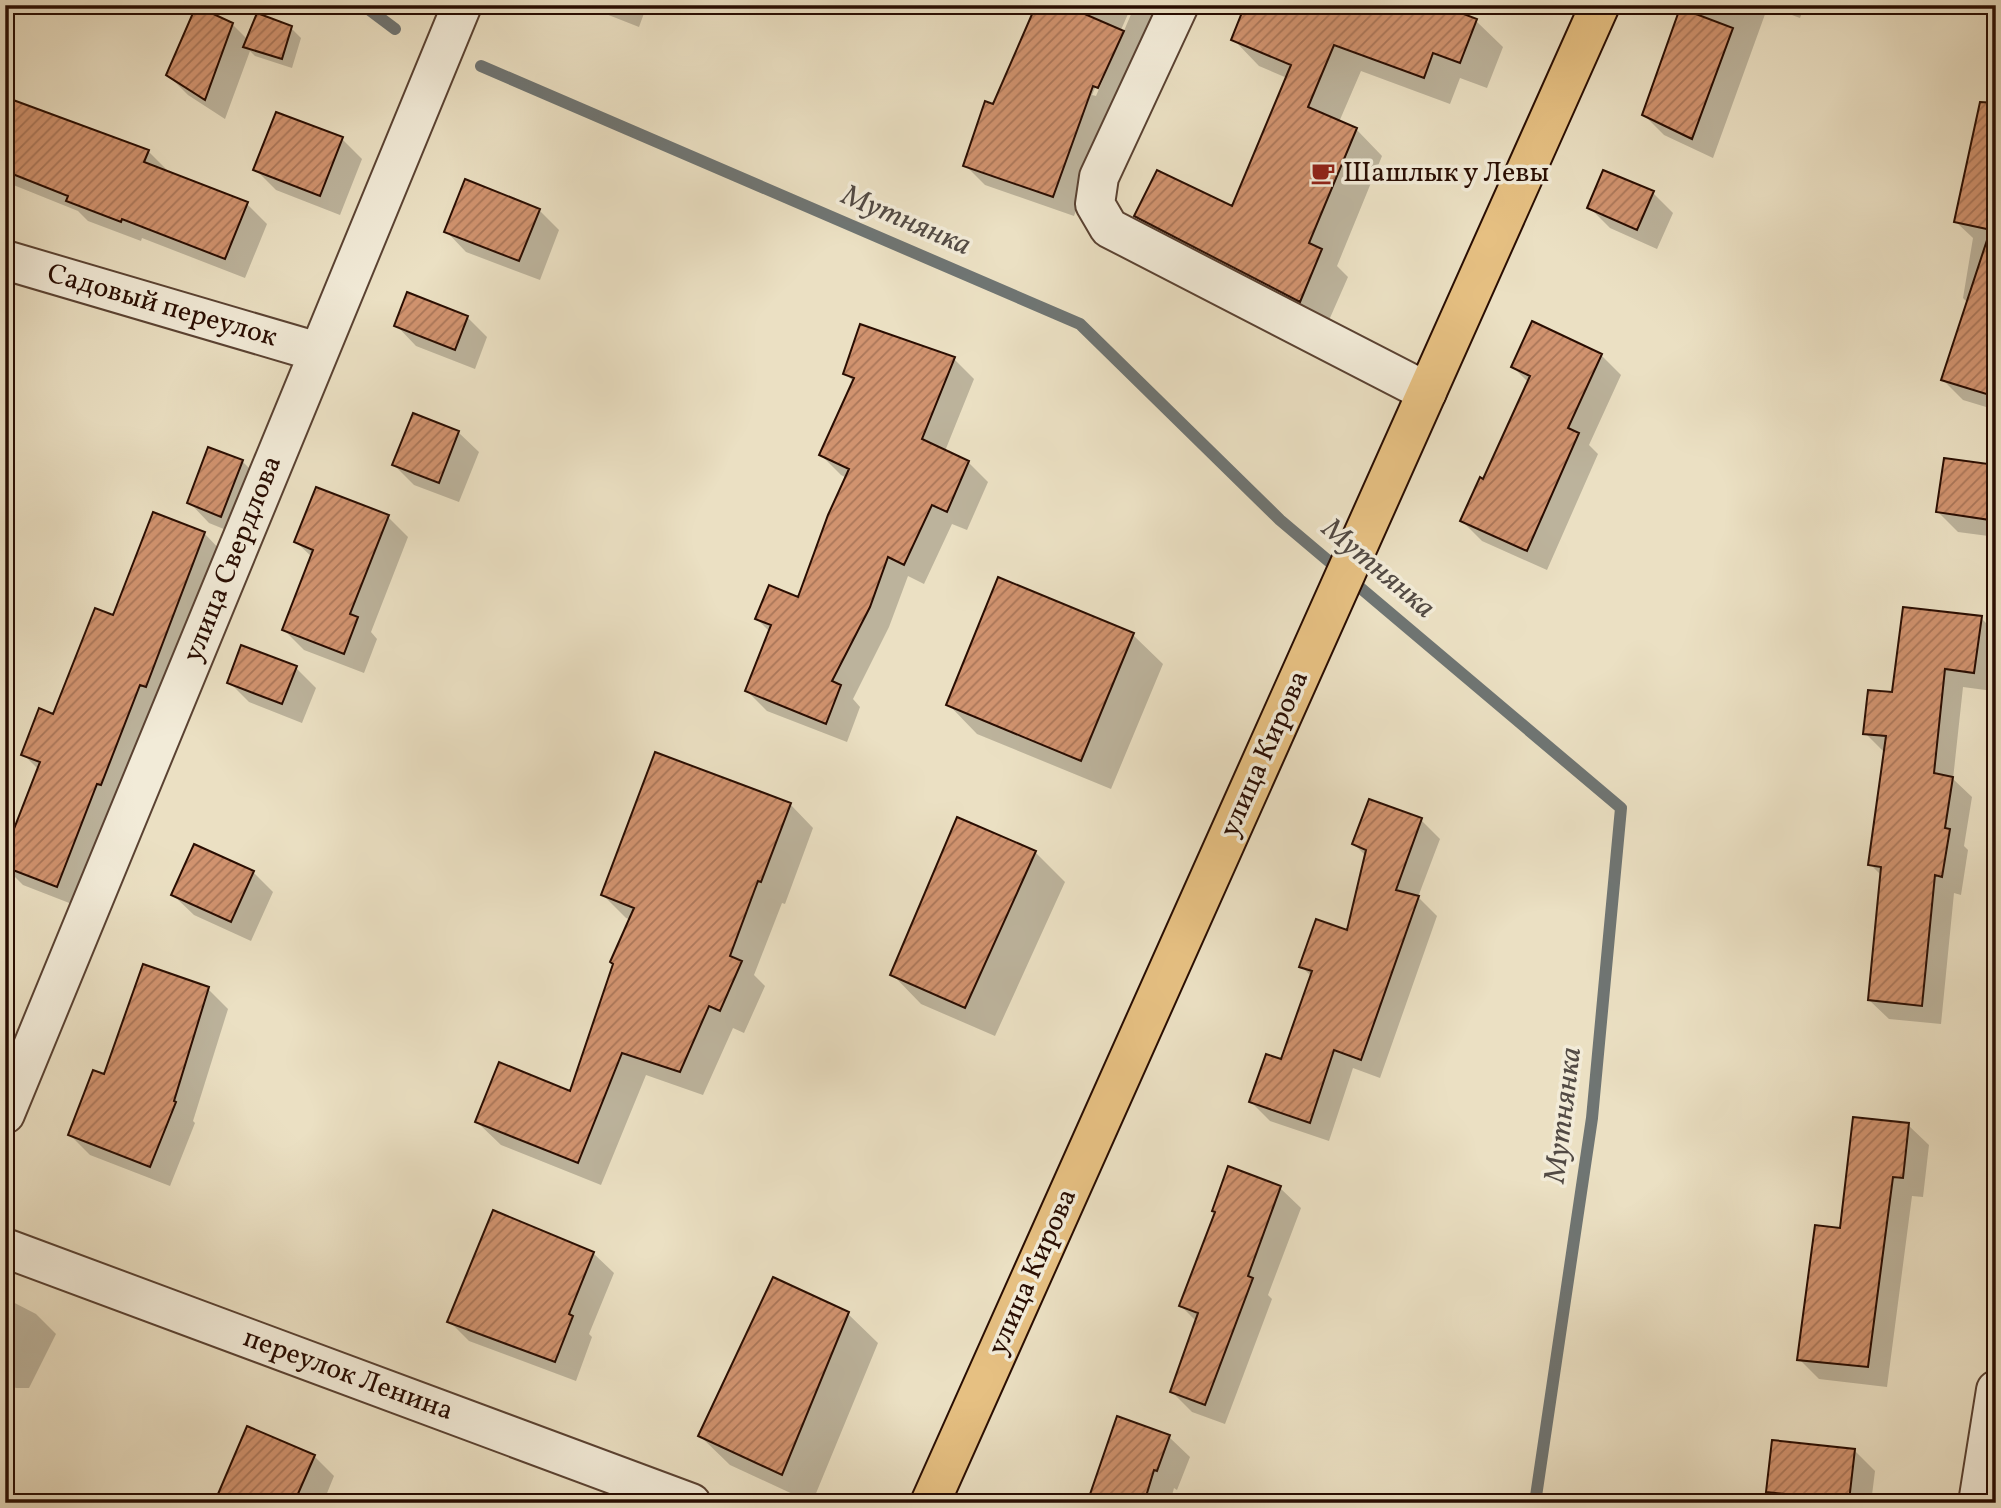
<svg xmlns="http://www.w3.org/2000/svg" width="2001" height="1508" font-family="Vollkorn,serif">
<defs>
<pattern id="building-hatch" width="6" height="6" patternUnits="userSpaceOnUse" patternTransform="scale(1.75)"><rect width="6" height="6" fill="#d1936f"/><path d="M-1 1l2-2M0 6l6-6M5 7l2-2" fill="none" stroke="#aa7659"/></pattern>
</defs>
<rect width="100%" height="100%" fill="#ebe0c3"/>
<filter id="stains"><feTurbulence type="fractalNoise" baseFrequency=".00286" numOctaves="4"/><feColorMatrix values="0 0 0 0 .2 0 0 0 0 .09 0 0 0 0 .02 0 0 0 .5 -.17"/></filter>
<radialGradient id="worn" r=".72"><stop offset=".6" stop-color="#630" stop-opacity="0"/><stop offset="1" stop-color="#630" stop-opacity=".3"/></radialGradient>
<!-- shadow -->
<path fill="#0003" d="M 583,5 L 647,5 L 639,27 Z
M 1038,5 L 1132,5 L 1092,95 L 1096,96 L 1135,5 L 1162,5 L 1113,105 L 1074,216 L 985,185 L 965,165 L 994,106 Z
M 1706,5 L 1805,5 L 1800,18 L 1768,6 L 1713,158 L 1664,135 L 1644,115 Z
M 1476,21 L 1503,47 L 1487,88 L 1460,78 L 1450,104 L 1361,71 L 1339,122 L 1356,129 L 1382,156 L 1337,266 L 1348,277 L 1326,327 L 1163,243 L 1136,216 L 1233,209 L 1287,78 L 1259,66 L 1233,39 Z
M 232,24 L 248,40 L 291,28 L 301,38 L 292,68 L 255,56 L 250,51 L 225,119 L 188,95 L 168,75 Z
M 5,113 L 148,151 L 168,171 L 168,173 L 247,204 L 267,224 L 245,278 L 142,238 L 141,241 L 88,221 L 78,211 L 6,182 Z
M 342,139 L 362,159 L 340,215 L 276,190 L 256,170 Z
M 1996,162 L 1996,410 L 1963,400 L 1943,380 L 1968,303 L 1963,298 L 1973,238 L 1956,222 Z
M 1653,193 L 1673,213 L 1657,249 L 1610,228 L 1589,207 Z
M 539,210 L 559,230 L 540,280 L 466,252 L 446,231 Z
M 467,317 L 487,337 L 475,369 L 416,346 L 396,325 Z
M 1601,355 L 1621,375 L 1589,445 L 1598,454 L 1547,570 L 1482,541 L 1462,521 L 1484,481 L 1529,383 L 1513,367 Z
M 954,359 L 974,379 L 945,451 L 968,462 L 988,482 L 967,530 L 952,524 L 924,584 L 908,576 L 889,627 L 853,699 L 860,707 L 847,742 L 767,711 L 747,691 L 770,632 L 757,619 L 799,599 L 847,478 L 841,475 L 821,455 L 854,382 L 845,373 Z
M 458,432 L 479,452 L 459,502 L 414,485 L 394,465 Z
M 242,461 L 262,481 L 241,536 L 209,523 L 189,502 Z
M 1996,467 L 1996,537 L 1958,532 L 1938,512 Z
M 388,517 L 408,537 L 371,632 L 377,639 L 364,673 L 304,650 L 284,630 L 312,557 L 296,542 Z
M 204,533 L 224,554 L 77,906 L 23,885 L 5,867 L 5,857 L 39,770 L 23,754 L 54,716 L 114,617 Z
M 1981,618 L 1996,633 L 1996,669 L 1993,691 L 1963,687 L 1953,779 L 1972,797 L 1964,846 L 1968,850 L 1961,895 L 1954,893 L 1941,1024 L 1889,1019 L 1869,1000 L 1882,876 L 1870,864 L 1884,752 L 1865,733 L 1894,694 Z
M 1133,635 L 1163,664 L 1111,789 L 977,734 L 948,704 Z
M 296,668 L 316,688 L 302,723 L 249,702 L 229,682 Z
M 790,804 L 813,828 L 785,904 L 782,903 L 754,975 L 765,986 L 744,1033 L 733,1028 L 703,1095 L 646,1075 L 601,1185 L 501,1145 L 477,1122 L 572,1093 L 631,920 L 626,918 L 603,895 Z
M 958,820 L 1035,852 L 1065,882 L 995,1036 L 921,1004 L 892,974 Z
M 1421,820 L 1440,839 L 1418,897 L 1437,916 L 1380,1078 L 1353,1068 L 1329,1141 L 1270,1121 L 1251,1102 L 1282,1061 L 1312,977 L 1301,966 L 1348,932 L 1366,856 L 1354,844 Z
M 253,872 L 273,892 L 251,941 L 194,915 L 173,895 Z
M 208,989 L 228,1009 L 193,1121 L 195,1123 L 170,1186 L 90,1155 L 70,1135 L 105,1076 Z
M 1908,1125 L 1929,1145 L 1923,1197 L 1912,1196 L 1887,1387 L 1819,1379 L 1799,1359 L 1842,1230 Z
M 1280,1188 L 1301,1208 L 1268,1295 L 1272,1299 L 1225,1424 L 1192,1412 L 1172,1392 L 1197,1322 L 1181,1306 Z
M 593,1253 L 614,1273 L 589,1334 L 592,1337 L 576,1381 L 469,1341 L 449,1321 Z
M 5,1298 L 36,1314 L 56,1334 L 29,1388 L 16,1388 L 5,1382 Z
M 848,1314 L 878,1343 L 812,1503 L 730,1465 L 700,1436 Z
M 1118,1418 L 1169,1437 L 1190,1457 L 1177,1490 L 1174,1488 L 1170,1503 L 1089,1503 Z
M 1855,1451 L 1875,1471 L 1871,1503 L 1779,1503 L 1768,1491 Z
M 314,1456 L 334,1476 L 323,1503 L 229,1503 L 220,1494 Z
M 425,1498 L 438,1503 L 423,1503 Z"/>
<g fill="none" stroke-linecap="round" stroke-linejoin="round">
<!-- stream -->
<path stroke="#6f7573" stroke-width="12" d="M 363,5 L 395,29
M 481,66 L 1080,324 L 1280,520 L 1621,808 L 1592,1118 L 1535,1503"/>
</g>
<!-- building -->
<path fill="url(#building-hatch)" stroke="#290d02" stroke-width="2" d="M 1036,5 L 1064,5 L 1124,31 L 1098,88 L 1093,86 L 1053,197 L 963,166 L 985,101 L 993,104 Z
M 1245,5 L 1440,5 L 1477,19 L 1460,63 L 1433,53 L 1424,78 L 1334,45 L 1308,107 L 1357,128 L 1309,243 L 1322,249 L 1300,302 L 1134,216 L 1157,170 L 1232,206 L 1291,65 L 1231,40 Z
M 196,6 L 233,23 L 205,100 L 166,75 Z
M 1680,8 L 1733,28 L 1692,139 L 1642,115 Z
M 257,13 L 292,26 L 282,59 L 243,47 Z
M 5,97 L 149,150 L 144,162 L 248,202 L 225,259 L 122,219 L 121,222 L 66,201 L 68,196 L 5,171 Z
M 1980,102 L 1996,103 L 1996,231 L 1954,222 Z
M 276,112 L 343,137 L 320,196 L 253,170 Z
M 1603,170 L 1654,191 L 1637,230 L 1587,208 Z
M 465,179 L 540,209 L 519,261 L 444,232 Z
M 1989,234 L 1996,235 L 1996,397 L 1941,380 Z
M 407,292 L 468,316 L 455,350 L 394,326 Z
M 1532,321 L 1602,354 L 1568,428 L 1579,433 L 1527,551 L 1460,521 L 1480,477 L 1483,479 L 1530,376 L 1511,367 Z
M 860,324 L 955,357 L 922,439 L 969,461 L 947,512 L 932,505 L 904,565 L 888,557 L 870,607 L 832,681 L 841,685 L 826,724 L 745,691 L 771,625 L 755,619 L 769,585 L 798,597 L 828,515 L 849,469 L 819,455 L 854,378 L 843,374 Z
M 413,413 L 459,431 L 439,483 L 392,465 Z
M 208,447 L 243,460 L 221,517 L 187,503 Z
M 1944,458 L 1996,465 L 1990,520 L 1936,512 Z
M 316,487 L 389,515 L 350,614 L 358,617 L 344,654 L 282,630 L 313,550 L 294,542 Z
M 153,512 L 205,532 L 146,687 L 140,685 L 101,785 L 97,784 L 57,887 L 5,867 L 5,852 L 40,762 L 21,755 L 39,708 L 53,714 L 95,608 L 113,615 Z
M 998,577 L 1134,633 L 1081,761 L 946,705 Z
M 1903,607 L 1982,616 L 1974,673 L 1945,669 L 1934,773 L 1953,777 L 1945,828 L 1950,829 L 1942,877 L 1935,875 L 1922,1006 L 1868,1000 L 1881,867 L 1868,865 L 1886,736 L 1863,734 L 1868,690 L 1892,692 Z
M 241,645 L 297,666 L 282,704 L 227,683 Z
M 655,752 L 791,803 L 761,882 L 758,881 L 730,956 L 742,961 L 720,1011 L 709,1006 L 680,1072 L 622,1053 L 578,1163 L 475,1122 L 499,1062 L 570,1091 L 613,964 L 610,962 L 634,908 L 601,895 Z
M 1369,799 L 1422,818 L 1396,890 L 1419,896 L 1361,1060 L 1334,1050 L 1310,1123 L 1249,1102 L 1266,1054 L 1281,1059 L 1312,971 L 1299,967 L 1316,919 L 1347,930 L 1366,850 L 1352,844 Z
M 957,817 L 1036,851 L 965,1008 L 890,975 Z
M 194,844 L 254,871 L 231,922 L 171,895 Z
M 143,964 L 209,987 L 174,1101 L 176,1102 L 150,1167 L 68,1135 L 93,1070 L 104,1074 Z
M 1853,1117 L 1909,1123 L 1903,1178 L 1893,1177 L 1868,1367 L 1797,1360 L 1815,1225 L 1840,1228 Z
M 1228,1166 L 1281,1186 L 1248,1276 L 1253,1278 L 1205,1405 L 1170,1392 L 1198,1313 L 1179,1306 L 1215,1212 L 1212,1211 Z
M 493,1210 L 594,1252 L 569,1314 L 573,1316 L 555,1362 L 447,1322 Z
M 773,1277 L 849,1312 L 782,1475 L 698,1436 Z
M 1117,1416 L 1170,1435 L 1157,1471 L 1154,1470 L 1144,1503 L 1087,1503 Z
M 247,1426 L 315,1455 L 294,1503 L 239,1503 L 218,1494 Z
M 1772,1440 L 1855,1449 L 1849,1501 L 1766,1492 Z"/>
<g fill="none" stroke-linecap="round" stroke-linejoin="round">
<!-- minor casing -->
<g stroke="#5a4232" stroke-width="42">
<path id="minor" d="M 1179,5 L 1099,177 L 1095,204 L 1109,228 L 1427,392
M 5,260 L 318,352
M 5,1114 L 462,5
M 5,1248 L 691,1503
M 1978,1503 L 1996,1390"/>
</g>
<!-- major casing -->
<g stroke="#290d02" stroke-width="42">
<path id="major" d="M 930,1503 L 1600,5"/>
</g>
<!-- minor -->
<use href="#minor" stroke="#f2ebd8" stroke-width="38"/>
<!-- major -->
<use href="#major" stroke="#e6c082" stroke-width="38"/>
</g>
<!-- icons -->
<defs>
<g id="cafe-bare" transform="scale(1.89)"><path d="M-5.5-4.5H6V0H3Q3 3.5 0 3.5H-2.5Q-5.5 3.5-5.5 0ZM3-3.2v2h1.7v-2ZM-6 4.5H4V6H-6Z" fill="#8f2418" stroke="#f2ebd8" stroke-width="2.5" paint-order="stroke"/></g>
</defs>
<g fill-rule="evenodd">
<use href="#cafe-bare" x="1323" y="173"/>
</g>
<g text-anchor="middle" dominant-baseline="central" stroke-width="7" stroke-linejoin="round" paint-order="stroke">
<!-- poi labels -->
<g font-size="28" fill="#290d02" stroke="#f2ebd8" text-anchor="start">
<text x="1343" y="173">Шашлык у Левы</text>
</g>
<!-- street labels -->
<g font-size="28" fill="#290d02" stroke="#f2ebd8">
<text transform="translate(162 306) rotate(16)">Садовый переулок</text>
<text transform="translate(233 559) rotate(-68)">улица Свердлова</text>
<text transform="translate(1265 754) rotate(-66)">улица Кирова</text>
<text transform="translate(1033 1272) rotate(-66)">улица Кирова</text>
<text transform="translate(348 1375) rotate(20)">переулок Ленина</text>
</g>
<!-- water labels -->
<g font-size="30" font-style="italic" fill="#524a44" stroke="#f2ebd8">
<text transform="translate(906 221) rotate(23)">Мутнянка</text>
<text transform="translate(1378 569) rotate(40)">Мутнянка</text>
<text transform="translate(1564 1115) rotate(-83)">Мутнянка</text>
</g>
</g>
<!-- margin -->
<rect width="2001" height="1508" fill="none" stroke="#ebe0c3" stroke-width="28"/>
<rect x="7" y="7" width="1987" height="1494" fill="none" stroke="#290d02" stroke-width="3.5"/>
<rect x="14" y="14" width="1973" height="1480" fill="none" stroke="#290d02" stroke-width="2"/>
<rect width="100%" height="100%" filter="url(#stains)"/>
<rect width="100%" height="100%" fill="url(#worn)"/>
</svg>
